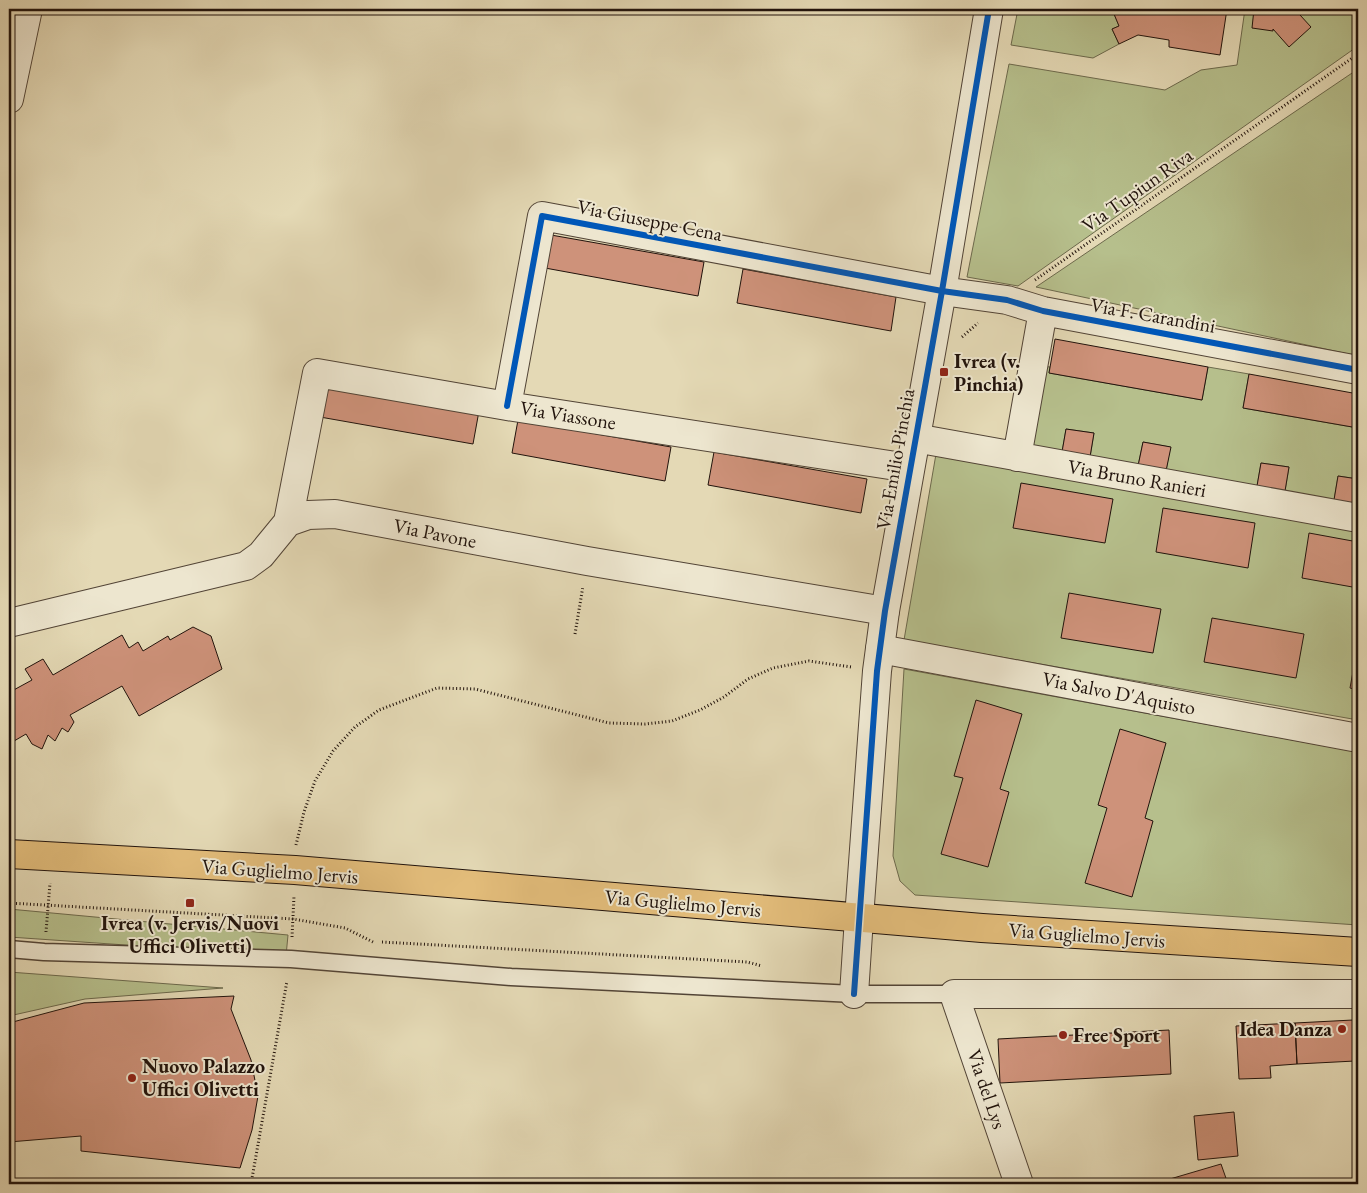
<svg xmlns="http://www.w3.org/2000/svg" width="1367" height="1193" font-family="'EB Garamond',serif">
<rect width="100%" height="100%" fill="#e4d9b5"/>
<filter id="stains"><feTurbulence type="fractalNoise" baseFrequency=".004" numOctaves="4"/><feColorMatrix values="0 0 0 0 .2 0 0 0 0 .09 0 0 0 0 .02 0 0 0 .5 -.17"/></filter>
<radialGradient id="worn" r=".72"><stop offset=".6" stop-color="#630" stop-opacity="0"/><stop offset="1" stop-color="#630" stop-opacity=".3"/></radialGradient>
<!-- green -->
<path fill="#b6bf8c" stroke="#6c694c" d="M 1018,9 L 1126,9 L 1114,14 L 1119,26 L 1112,29 L 1119,44 L 1093,58 L 1011,45 Z
M 1245,9 L 1358,9 L 1358,46 L 1018,286 L 967,277 L 1009,64 L 1165,90 L 1201,70 L 1237,65 Z
M 1358,69 L 1358,356 L 1036,287 Z
M 1042,366 L 1050,367 L 1049,373 L 1202,400 L 1208,367 L 1249,374 L 1243,408 L 1358,428 L 1358,479 L 1338,476 L 1334,500 L 1285,491 L 1289,467 L 1261,463 L 1257,486 L 1166,471 L 1170,447 L 1143,442 L 1138,466 L 1090,457 L 1094,433 L 1066,429 L 1062,452 L 1028,446 Z
M 936,454 L 1358,528 L 1358,720 L 904,640 Z
M 904,669 L 1358,752 L 1358,925 L 915,895 L 900,881 L 893,856 Z
M 9,909 L 288,935 L 286,956 L 9,937 Z
M 9,972 L 223,988 L 85,999 L 9,1016 Z"/>
<!-- building -->
<path fill="#ce927a" stroke="#21130c" d="M 913,9 L 931,9 L 931,12 Z
M 1126,9 L 1227,9 L 1220,55 L 1169,47 L 1169,40 L 1138,35 L 1119,44 L 1112,29 L 1119,26 L 1114,14 Z
M 1254,9 L 1307,9 L 1300,15 L 1311,27 L 1289,47 L 1273,29 L 1273,31 L 1252,28 Z
M 551,235 L 704,262 L 698,296 L 545,268 Z
M 743,269 L 896,297 L 891,331 L 737,303 Z
M 1055,339 L 1208,367 L 1202,400 L 1049,373 Z
M 1249,374 L 1358,394 L 1358,428 L 1243,408 Z
M 326,383 L 479,411 L 473,444 L 320,417 Z
M 518,420 L 671,447 L 665,481 L 512,453 Z
M 1066,429 L 1094,433 L 1090,457 L 1062,452 Z
M 1143,442 L 1171,447 L 1166,471 L 1138,466 Z
M 714,452 L 867,479 L 861,513 L 708,485 Z
M 1261,463 L 1289,467 L 1285,491 L 1257,486 Z
M 1338,476 L 1358,479 L 1358,504 L 1334,500 Z
M 1021,483 L 1113,499 L 1105,543 L 1013,528 Z
M 1163,508 L 1255,523 L 1248,568 L 1156,552 Z
M 1309,533 L 1358,542 L 1358,588 L 1302,578 Z
M 1069,593 L 1161,609 L 1153,653 L 1061,638 Z
M 1212,618 L 1304,634 L 1296,678 L 1204,662 Z
M 193,627 L 211,636 L 222,669 L 139,716 L 122,686 L 70,715 L 74,722 L 68,732 L 62,728 L 55,741 L 48,735 L 42,749 L 32,744 L 26,734 L 9,744 L 9,703 L 14,700 L 10,692 L 32,680 L 25,669 L 43,659 L 53,675 L 122,635 L 129,648 L 138,642 L 143,651 L 168,636 L 170,640 Z
M 1358,644 L 1358,690 L 1350,688 Z
M 976,700 L 1022,714 L 1000,789 L 1009,792 L 988,867 L 941,854 L 963,778 L 954,776 Z
M 1120,729 L 1166,743 L 1145,818 L 1153,821 L 1132,897 L 1085,883 L 1107,808 L 1098,805 Z
M 234,996 L 231,1009 L 251,1060 L 258,1096 L 252,1130 L 240,1168 L 81,1151 L 81,1136 L 9,1142 L 9,1023 L 84,1003 Z
M 1353,1020 L 1355,1061 L 1297,1064 L 1295,1023 Z
M 1295,1023 L 1297,1064 L 1270,1066 L 1271,1078 L 1239,1079 L 1236,1026 Z
M 1169,1030 L 1171,1074 L 1000,1083 L 998,1039 Z
M 1234,1112 L 1238,1156 L 1198,1160 L 1194,1116 Z
M 1221,1164 L 1228,1184 L 1153,1184 Z"/>
<g fill="none" stroke-linecap="round" stroke-linejoin="round">
<!-- service casing -->
<g stroke="#524436" stroke-width="19">
<path id="service" d="M 9,949 L 44,952 L 291,959 L 511,977 L 854,994 L 954,994"/>
</g>
<!-- minor casing -->
<g stroke="#524436" stroke-width="30">
<path id="minor" d="M 9,99 L 28,9
M 507,406 L 542,216 L 942,291 L 1007,300 L 1043,311 L 1358,370
M 915,438 L 1358,518
M 1017,457 L 1043,311
M 288,522 L 317,373 L 507,406 L 909,468
M 9,623 L 246,566 L 261,555 L 288,522 L 308,515 L 335,514 L 587,561 L 885,611
M 880,649 L 1358,738
M 854,994 L 859,918
M 1019,1184 L 954,994 L 1358,994"/>
</g>
<!-- tertiary casing -->
<g stroke="#524436" stroke-width="30">
<path id="tertiary" d="M 859,918 L 877,671 L 885,611 L 942,291 L 989,9"/>
</g>
<!-- primary casing -->
<g stroke="#21130c" stroke-width="30">
<path id="primary" d="M 9,854 L 295,870 L 982,928 L 1358,952"/>
</g>
<!-- path -->
<path stroke="#21130c" stroke-width="3" stroke-dasharray="1 2.5" stroke-linecap="butt" d="M 1035,280 L 1358,54
M 962,337 L 978,323
M 575,634 L 583,586
M 296,845 L 304,812 L 315,781 L 333,751 L 355,727 L 379,710 L 437,688 L 475,689 L 609,723 L 645,724 L 672,721 L 700,710 L 724,697 L 748,679 L 773,668 L 809,661 L 851,667
M 9,903 L 293,919 L 345,928 L 373,942
M 46,932 L 50,883
M 292,937 L 294,896
M 382,942 L 747,962 L 762,966
M 251,1184 L 287,981"/>
<!-- service -->
<use href="#service" stroke="#ede6cf" stroke-width="16"/>
<!-- minor -->
<use href="#minor" stroke="#ede6cf" stroke-width="28"/>
<!-- tertiary -->
<use href="#tertiary" stroke="#ede6cf" stroke-width="28"/>
<!-- primary -->
<use href="#primary" stroke="#e2bc7a" stroke-width="28"/>
<!-- cycleway casing -->
<g stroke="#ede6cf" stroke-width="9">
<path id="cycleway" d="M 507,406 L 542,216 L 942,291 L 1007,300 L 1043,311 L 1358,370
M 854,994 L 877,671 L 885,611 L 942,291 L 989,9"/>
</g>
<!-- cycleway -->
<use href="#cycleway" stroke="#0057b8" stroke-width="6"/>
</g>
<!-- markers -->
<g fill="#8f2418" stroke="#ede6cf" stroke-width="2">
<rect x="939" y="367" width="10" height="10" rx="2.5"/>
<rect x="185" y="898" width="10" height="10" rx="2.5"/>
<circle cx="1342" cy="1029" r="5"/>
<circle cx="1063" cy="1035" r="5"/>
<circle cx="132" cy="1078" r="5"/>
</g>
<g text-anchor="middle" dominant-baseline="central" stroke-width="4" stroke-linejoin="round" paint-order="stroke">
<!-- street labels -->
<g font-size="20" fill="#21130c" stroke="#ede6cf">
<text transform="translate(1137 190) rotate(-35)">Via Tupiun Riva</text>
<text transform="translate(650 220) rotate(11)">Via Giuseppe Cena</text>
<text transform="translate(1153 315) rotate(10)">Via F. Carandini</text>
<text transform="translate(568 415) rotate(9)">Via Viassone</text>
<text transform="translate(895 459) rotate(-80)">Via Emilio Pinchia</text>
<text transform="translate(1137 478) rotate(10)">Via Bruno Ranieri</text>
<text transform="translate(435 533) rotate(11)">Via Pavone</text>
<text transform="translate(1119 693) rotate(11)">Via Salvo D'Aquisto</text>
<text transform="translate(280 871) rotate(4)">Via Guglielmo Jervis</text>
<text transform="translate(683 903) rotate(5)">Via Guglielmo Jervis</text>
<text transform="translate(1087 935) rotate(4)">Via Guglielmo Jervis</text>
<text transform="translate(987 1089) rotate(71)">Via del Lys</text>
</g>
<!-- poi labels -->
<g font-size="20" font-weight="bold" fill="#21130c" stroke="#ede6cf" text-anchor="start">
<text x="954" y="361">Ivrea (v.<tspan x="954" dy="23">Pinchia)</tspan></text>
<text x="190" y="923" text-anchor="middle">Ivrea (v. Jervis/Nuovi<tspan x="190" dy="23">Uffici Olivetti)</tspan></text>
<text x="1332" y="1029" text-anchor="end">Idea Danza</text>
<text x="1073" y="1035">Free Sport</text>
<text x="142" y="1066">Nuovo Palazzo<tspan x="142" dy="23">Uffici Olivetti</tspan></text>
</g>
</g>
<!-- margin -->
<rect width="1367" height="1193" fill="none" stroke="#e4d9b5" stroke-width="30"/>
<rect x="10" y="10" width="1347" height="1173" fill="none" stroke="#21130c" stroke-width="2.5"/>
<rect x="15" y="15" width="1337" height="1163" fill="none" stroke="#21130c"/>
<rect width="100%" height="100%" filter="url(#stains)"/>
<rect width="100%" height="100%" fill="url(#worn)"/>
</svg>
